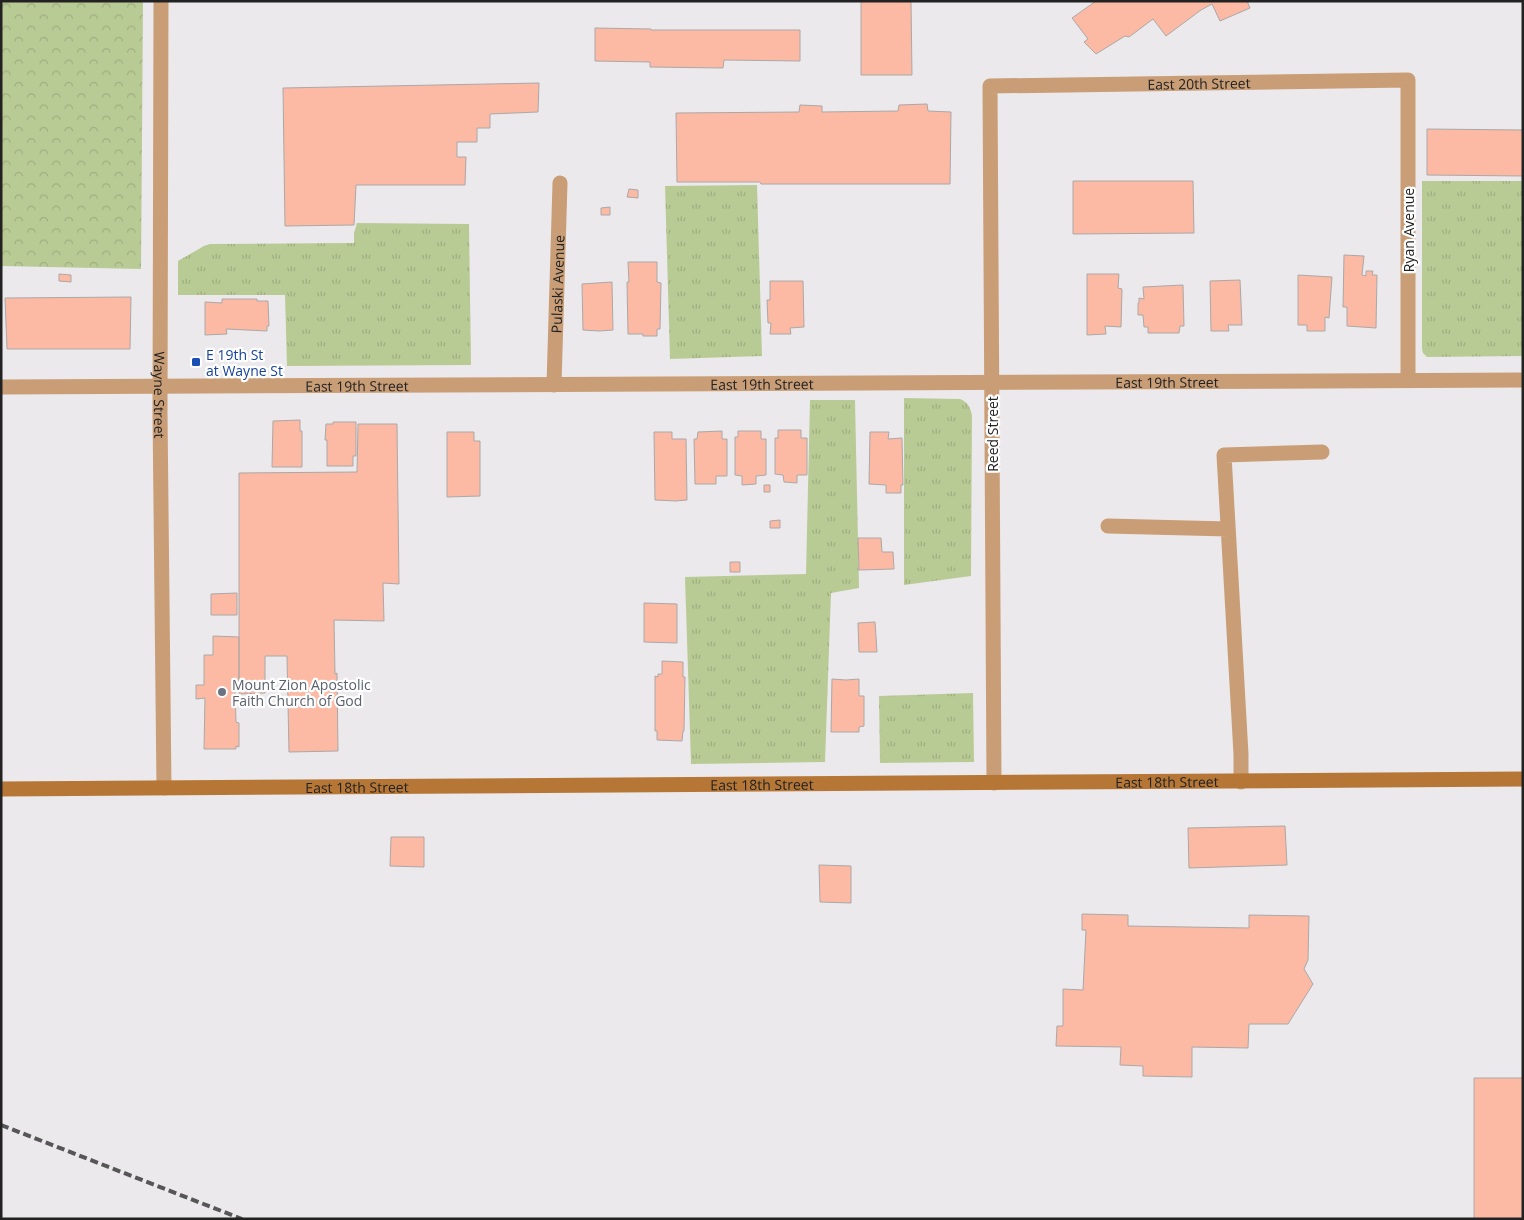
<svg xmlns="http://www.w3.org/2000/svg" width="1524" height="1220" font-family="'Open Sans',sans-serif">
<defs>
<pattern id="grass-tufts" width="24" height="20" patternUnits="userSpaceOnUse" patternTransform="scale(1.25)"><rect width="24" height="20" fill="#b9cb95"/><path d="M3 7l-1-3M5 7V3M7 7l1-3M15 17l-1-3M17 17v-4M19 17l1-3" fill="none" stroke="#9fae80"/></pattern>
<pattern id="forest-crowns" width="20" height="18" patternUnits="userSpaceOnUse" patternTransform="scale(1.25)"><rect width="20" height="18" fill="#b9cb95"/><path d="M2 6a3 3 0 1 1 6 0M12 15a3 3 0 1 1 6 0" fill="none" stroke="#9fae80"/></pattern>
</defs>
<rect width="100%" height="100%" fill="#ebe9ec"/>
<!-- grass -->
<path fill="url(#grass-tufts)" d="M 1422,181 L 1523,181 L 1522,356 L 1427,357 L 1423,353 L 1422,349 Z
M 757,185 L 762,356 L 670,359 L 665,186 Z
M 357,223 L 469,224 L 471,365 L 287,366 L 285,295 L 178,295 L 178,261 L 204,246 L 210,244 L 354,243 L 354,233 Z
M 904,398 L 960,399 C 968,402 970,407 972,415 L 971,576 L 904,585 Z
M 810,400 L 855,400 L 859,588 L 831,593 L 825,762 L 691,764 L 685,577 L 806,574 Z
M 973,693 L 974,762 L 880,763 L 879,696 Z"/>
<!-- forest -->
<path fill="url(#forest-crowns)" d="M 1,1 L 143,1 L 141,269 L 1,266 Z"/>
<!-- building -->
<path fill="#fcb9a4" stroke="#aba8a7" d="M 861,1 L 911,1 L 912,75 L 861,75 Z
M 1096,1 L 1247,1 L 1250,8 L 1220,21 L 1212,4 L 1201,10 L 1166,36 L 1153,19 L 1129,37 L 1125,36 L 1096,54 L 1084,42 L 1088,39 L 1072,18 Z
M 595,28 L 651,29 L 651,30 L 800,30 L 800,61 L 724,60 L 723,68 L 650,67 L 650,62 L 595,61 Z
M 539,83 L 538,112 L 490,114 L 490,128 L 477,128 L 477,142 L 457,142 L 457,157 L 466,157 L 465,185 L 356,185 L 354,225 L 285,226 L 283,88 Z
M 927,104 L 928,111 L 951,112 L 950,184 L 761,184 L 760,182 L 677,182 L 676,113 L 799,112 L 800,105 L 822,106 L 822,112 L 898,111 L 899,105 Z
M 1427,129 L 1523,130 L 1523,176 L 1427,175 Z
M 1073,181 L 1193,181 L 1194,233 L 1073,234 Z
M 629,189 L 638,190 L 638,198 L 627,197 Z
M 610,207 L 610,215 L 601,215 L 601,208 Z
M 1344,255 L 1364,256 L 1362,275 L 1366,276 L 1366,271 L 1373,271 L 1372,275 L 1377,275 L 1376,328 L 1347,326 L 1347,307 L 1343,307 Z
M 628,262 L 657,262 L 657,282 L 661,283 L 660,329 L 657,329 L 657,336 L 643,336 L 643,334 L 628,334 L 627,282 L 629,282 Z
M 59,274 L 71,275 L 71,282 L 59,281 Z
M 1087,274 L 1119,274 L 1118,288 L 1122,289 L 1121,327 L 1105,326 L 1106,334 L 1087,335 Z
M 1298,275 L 1332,277 L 1329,318 L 1325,317 L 1325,331 L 1307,331 L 1307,325 L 1298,325 Z
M 1240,280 L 1242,325 L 1228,325 L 1229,331 L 1211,331 L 1210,281 Z
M 770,281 L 803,281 L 804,327 L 790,328 L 791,334 L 770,334 L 771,323 L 768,323 L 767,300 L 770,300 Z
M 612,282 L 613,330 L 599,331 L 583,330 L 582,284 Z
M 1183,285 L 1184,326 L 1180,326 L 1179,333 L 1148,333 L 1148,327 L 1144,327 L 1143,315 L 1138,315 L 1138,303 L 1139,303 L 1139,298 L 1144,299 L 1143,287 Z
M 131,297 L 130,349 L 7,349 L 5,298 Z
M 222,299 L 257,299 L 257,301 L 268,301 L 269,326 L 267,326 L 267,331 L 226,329 L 227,334 L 205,335 L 205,302 L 222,303 Z
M 300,420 L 300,431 L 302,431 L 302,467 L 272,467 L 273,421 Z
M 333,422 L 356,422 L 356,456 L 353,456 L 353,466 L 327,466 L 327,440 L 325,440 L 326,424 L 333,424 Z
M 358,424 L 397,424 L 399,584 L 383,583 L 384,621 L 334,620 L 335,674 L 337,673 L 338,751 L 289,752 L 287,656 L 265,656 L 265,693 L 239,694 L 239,473 L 357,472 Z
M 778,430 L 801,430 L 801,438 L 807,438 L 807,475 L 797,475 L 797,483 L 784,482 L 783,475 L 775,474 L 775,438 L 778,438 Z
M 722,431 L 722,439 L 727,439 L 727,476 L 716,476 L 716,484 L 695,484 L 694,439 L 697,439 L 698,432 Z
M 738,431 L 761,431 L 761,439 L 766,439 L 766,475 L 756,476 L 756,484 L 742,485 L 742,476 L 735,475 L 735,437 L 738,437 Z
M 447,432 L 474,432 L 474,441 L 480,441 L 480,496 L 447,497 Z
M 654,432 L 672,432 L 672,439 L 686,439 L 687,500 L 676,501 L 655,500 Z
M 870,432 L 889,432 L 888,439 L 902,438 L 903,485 L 901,485 L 901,493 L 886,493 L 886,485 L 869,484 Z
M 764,485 L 770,485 L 770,492 L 764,492 Z
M 780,520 L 780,528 L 770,528 L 770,521 Z
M 858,538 L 881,538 L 882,552 L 893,552 L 894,569 L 859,570 Z
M 730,562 L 740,562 L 740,572 L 730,572 Z
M 237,593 L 237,615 L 211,615 L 211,594 Z
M 644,603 L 677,604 L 677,643 L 644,642 Z
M 875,622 L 877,652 L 859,652 L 858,623 Z
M 213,636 L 239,637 L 239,691 L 235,691 L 236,722 L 239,723 L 239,747 L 236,746 L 236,749 L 204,749 L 205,698 L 196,699 L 196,685 L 204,685 L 204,655 L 213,655 Z
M 662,661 L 683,662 L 683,677 L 685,677 L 684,731 L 683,731 L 682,741 L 657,740 L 657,731 L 655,731 L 655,676 L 658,677 L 658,674 L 662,674 Z
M 832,679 L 846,680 L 859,679 L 859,696 L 864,696 L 864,726 L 859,727 L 859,732 L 831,732 Z
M 1285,826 L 1287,865 L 1189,868 L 1188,828 Z
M 391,837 L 424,837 L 424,867 L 390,866 Z
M 819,865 L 851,866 L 851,903 L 820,902 Z
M 1082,914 L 1128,915 L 1128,926 L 1249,928 L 1249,915 L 1309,916 L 1308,960 L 1304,969 L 1313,984 L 1288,1024 L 1249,1024 L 1248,1048 L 1192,1047 L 1192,1077 L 1143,1076 L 1143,1066 L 1120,1065 L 1121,1047 L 1056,1046 L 1057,1026 L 1063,1026 L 1063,989 L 1083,990 L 1086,930 L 1082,930 Z
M 1474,1078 L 1523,1078 L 1523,1219 L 1474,1219 Z"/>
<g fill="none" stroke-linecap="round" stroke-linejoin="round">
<!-- service -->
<path stroke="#c99e76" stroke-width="15" d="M 1108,526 L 1228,529
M 1241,782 L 1241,754 L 1224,455 L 1322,452"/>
<!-- minor -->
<g stroke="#c99e76" stroke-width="15">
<path id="s1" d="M 161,1 L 160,413 L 164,788"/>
<path id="s2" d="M 554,385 L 560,183"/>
<path id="s3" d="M 1,387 L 1523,380"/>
<path id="s4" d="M 994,783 L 990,86 L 1408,80 L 1408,380"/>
</g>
<!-- secondary -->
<path stroke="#b67736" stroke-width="15" id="s5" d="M 1,789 L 1523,779"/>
<!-- rail -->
<path stroke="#565657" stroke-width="4" stroke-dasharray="8 4" stroke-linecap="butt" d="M 1,1125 L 242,1219"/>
</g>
<!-- markers -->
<rect fill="#1a4fb4" stroke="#fff" stroke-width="2" x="191" y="357" width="10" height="10" rx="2.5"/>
<circle fill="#6b7280" stroke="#fff" stroke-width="2" cx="222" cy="692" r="5"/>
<g text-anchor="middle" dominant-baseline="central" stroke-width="4.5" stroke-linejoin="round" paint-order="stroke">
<!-- street labels -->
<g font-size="14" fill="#222223" stroke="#fff">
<text stroke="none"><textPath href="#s4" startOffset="906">East 20th Street</textPath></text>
<text transform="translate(1408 230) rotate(-90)">Ryan Avenue</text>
<text stroke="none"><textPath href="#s2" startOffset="101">Pulaski Avenue</textPath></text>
<text stroke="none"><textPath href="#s3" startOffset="1166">East 19th Street</textPath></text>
<text stroke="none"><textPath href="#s3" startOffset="761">East 19th Street</textPath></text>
<text stroke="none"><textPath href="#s3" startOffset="356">East 19th Street</textPath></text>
<text stroke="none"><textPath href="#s1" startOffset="394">Wayne Street</textPath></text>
<text transform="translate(992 434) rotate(-90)">Reed Street</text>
<text stroke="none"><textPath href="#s5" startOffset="1166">East 18th Street</textPath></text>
<text stroke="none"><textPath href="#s5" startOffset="761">East 18th Street</textPath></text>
<text stroke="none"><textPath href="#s5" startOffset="356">East 18th Street</textPath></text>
</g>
<!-- transit labels -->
<g font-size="14" fill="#164399" stroke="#fff" text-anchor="start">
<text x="206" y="354">E 19th St<tspan x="206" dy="16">at Wayne St</tspan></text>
</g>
<!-- worship labels -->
<g font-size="14" fill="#5b616d" stroke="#fff" text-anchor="start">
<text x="232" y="684">Mount Zion Apostolic<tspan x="232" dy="16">Faith Church of God</tspan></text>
</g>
</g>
<!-- border -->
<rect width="1524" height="1220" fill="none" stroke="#222223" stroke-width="5"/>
</svg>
